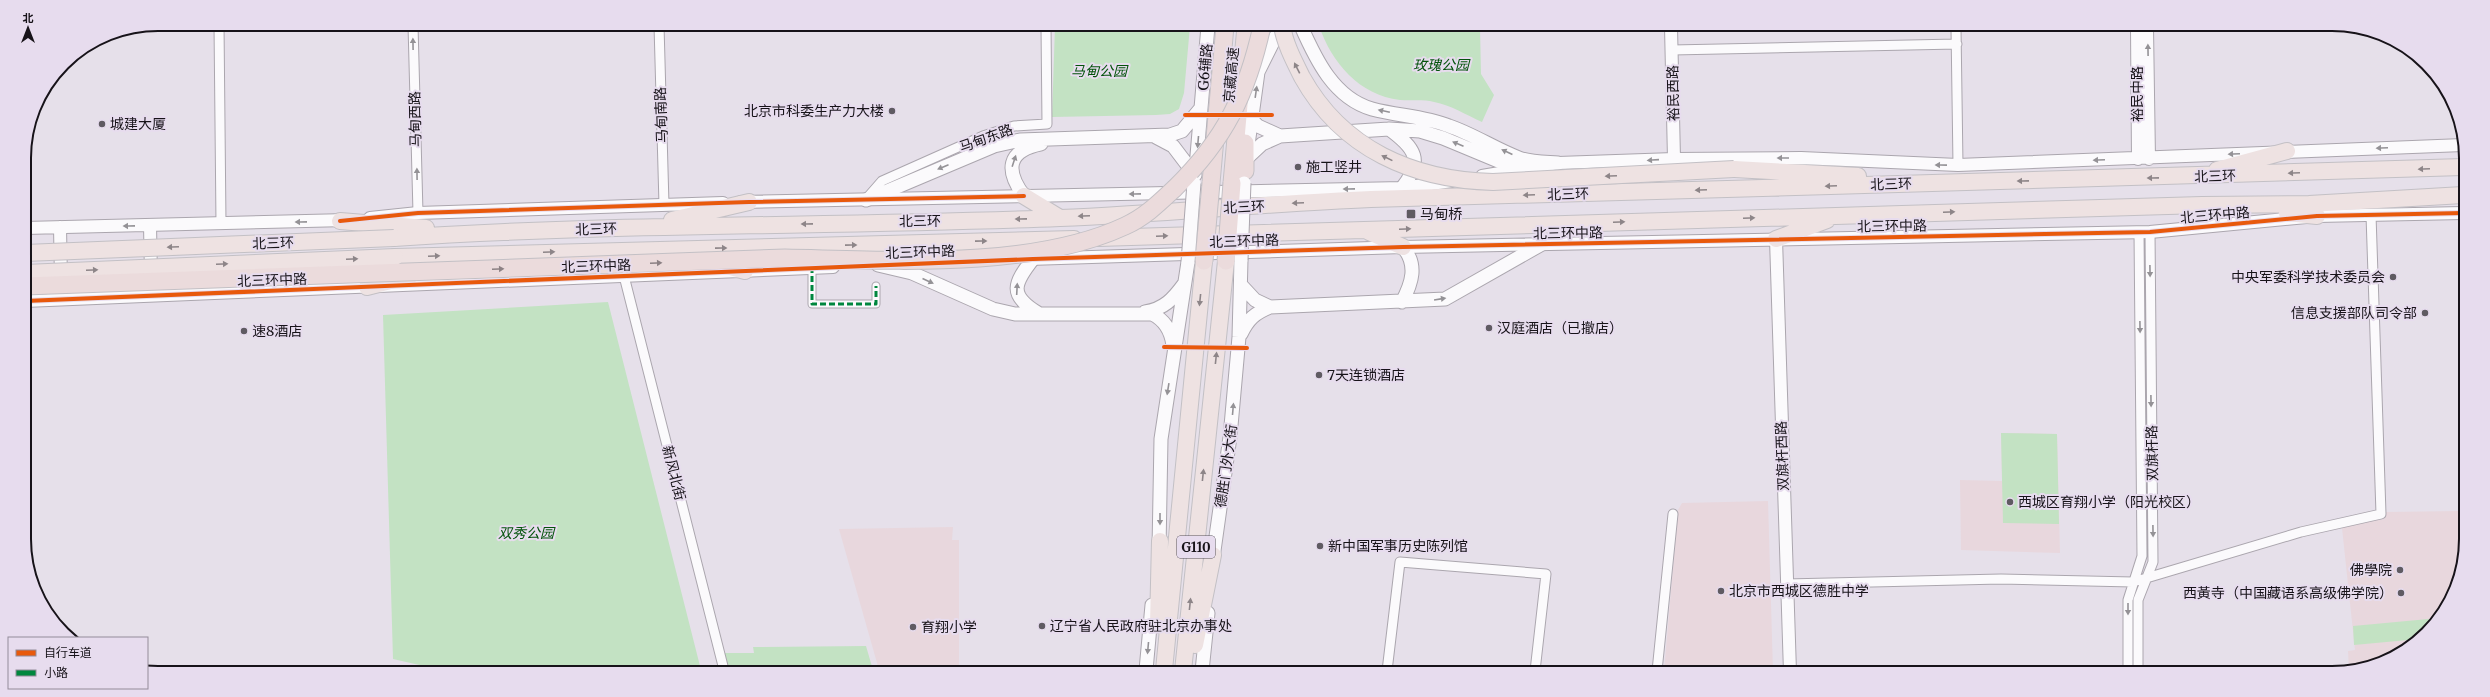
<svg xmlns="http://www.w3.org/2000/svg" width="2490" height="697" font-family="Merriweather,'Noto Sans SC',serif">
<rect width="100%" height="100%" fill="#e6e0ea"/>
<!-- education -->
<path fill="#e8d7dd" d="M 2001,433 L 2057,434 L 2060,553 L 1961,550 L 1960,480 L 2002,481 Z
M 1768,501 L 1773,672 L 1664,671 L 1678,510 L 1682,503 Z
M 2460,511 L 2461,573 L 2444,613 L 2414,645 L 2375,666 L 2349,671 L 2348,651 L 2355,650 L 2342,528 L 2347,525 L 2384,519 L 2386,512 Z
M 953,527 L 952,540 L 959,540 L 959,670 L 879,670 L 839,529 Z"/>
<!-- green -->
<path fill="#c3e2c3" d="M 1055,26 L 1190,26 L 1184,93 L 1179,109 L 1170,114 L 1156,115 L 1052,117 Z
M 1319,26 L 1480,27 L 1481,74 L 1494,95 L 1482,122 C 1466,115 1451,105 1434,102 C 1423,99 1412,101 1400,100 C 1359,95 1332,63 1319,26 Z
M 608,302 L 701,670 L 437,669 L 393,659 L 383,315 Z
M 2001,433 L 2057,434 L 2059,524 L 2003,523 Z
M 2439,618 L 2419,639 L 2354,645 L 2353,626 Z
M 866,646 L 873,670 L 728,670 L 724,653 L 754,653 L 753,647 Z"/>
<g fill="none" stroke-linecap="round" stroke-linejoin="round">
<!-- pedestrian casing -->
<g stroke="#aba6ae" stroke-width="9">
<path id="pedestrian" d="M 812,267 L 812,304 L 876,304 L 876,286"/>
</g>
<!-- minor casing -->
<g stroke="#aba6ae" stroke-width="11">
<path id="minor" d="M 219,24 L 221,224
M 413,25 L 418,213
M 659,25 L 664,205
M 1956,28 L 1958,165
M 1672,50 L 1957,44
M 868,197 L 882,181 L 983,136 L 1014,126 L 1047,124 L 1046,26
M 624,276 L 724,670
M 1786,584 L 2001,579 L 2133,582 L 2301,532 L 2381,514 L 2371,215
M 1387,671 L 1400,562 L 1546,574 L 1535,671
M 1657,671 L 1673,514
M 2128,672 L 2128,600 L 2142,556 L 2139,232
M 2138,672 L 2138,600 L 2153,562 L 2150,232"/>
</g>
<!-- tertiary casing -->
<g stroke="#aba6ae" stroke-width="14">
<path id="tertiary" d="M 1671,27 L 1674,159
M 2137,28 L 2138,159
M 2147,28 L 2149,159
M 1482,176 L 1558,163 L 1674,159 L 1801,158 L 1958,165 L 2463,145
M 741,202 L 1402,188 L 1452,181
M 370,218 L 418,213 L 723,203
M 150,225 L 151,276
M 60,227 L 61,280
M 25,228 L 347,220
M 1776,239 L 1790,672
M 1029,259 L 1403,247 L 2150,232 L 2317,216 L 2463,213
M 25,301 L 833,267"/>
</g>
<!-- secondary casing -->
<g stroke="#aba6ae" stroke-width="15">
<path id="secondary" d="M 1301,26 C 1316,60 1334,98 1372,109 C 1398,116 1424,116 1449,126 C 1473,134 1495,149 1519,158 C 1530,162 1545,162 1558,163
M 1252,120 L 1258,126 L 1280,136
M 1389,129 C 1415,148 1424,160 1402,188
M 1156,137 L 1173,146 L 1195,175
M 1247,152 L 1258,72 L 1281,26
M 1247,158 L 1262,144 L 1280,136 L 1389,129 L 1420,131 L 1443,138 L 1520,170
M 1196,167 L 1208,26
M 1024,196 C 1005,170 1007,151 1041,144
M 866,200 L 994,146 L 1020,140 L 1170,135 L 1182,131 L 1201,108
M 1033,259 C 1014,283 1008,295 1038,313
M 878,265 L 912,273 L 993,309 L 1015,314 L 1152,314 C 1165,320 1171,331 1173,345
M 1241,285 L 1255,300 L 1270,307 L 1445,299 L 1542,244
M 1402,302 C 1412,283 1418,265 1403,247
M 1145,312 C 1164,309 1173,299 1184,284
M 1241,334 C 1248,319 1255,313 1270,307
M 1159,549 L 1161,439 L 1188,262
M 1212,565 L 1230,437 L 1239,337 L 1241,260
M 1146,670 L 1152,605
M 1202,671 L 1208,613"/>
</g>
<!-- trunk casing -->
<g stroke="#c3c0c5" stroke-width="18">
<path id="trunk" d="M 1734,169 L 1858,176
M 2217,170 L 2287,151
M 1024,196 L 1060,218
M 2287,213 L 2317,216
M 672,220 L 749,202
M 340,221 L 426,228
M 1369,232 L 1403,247
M 394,238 C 616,223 838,227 1060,218 C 1164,214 1267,203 1371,199 C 1735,187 2099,181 2463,167
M 1098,238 L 2202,205 L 2309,204 L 2463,195
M 1776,239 L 1827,220
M 395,257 L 1074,239
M 716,263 L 745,271
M 367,287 L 410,276
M 1158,625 L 1160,541
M 1195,645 L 1213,555
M 1164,670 L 1204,261
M 1183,671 L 1226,261"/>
</g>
<!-- motorway casing -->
<g stroke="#c3c0c5" stroke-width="19">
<path id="motorway" d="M 1245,171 L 1245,143
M 1211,183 L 1225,26
M 1232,183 L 1246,26"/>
</g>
<!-- pedestrian -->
<use href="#pedestrian" stroke="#fbfafc" stroke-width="7"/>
<!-- minor -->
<use href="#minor" stroke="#fbfafc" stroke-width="9"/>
<!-- tertiary -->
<use href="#tertiary" stroke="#fbfafc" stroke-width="12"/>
<!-- secondary -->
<use href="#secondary" stroke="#fbfafc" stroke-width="13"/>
<!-- trunk -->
<use href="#trunk" stroke="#eee2e2" stroke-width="16"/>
<!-- motorway -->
<use href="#motorway" stroke="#ebdbdc" stroke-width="17"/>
<!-- secondary-bridge casing -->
<g stroke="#aba6ae" stroke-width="15" stroke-linecap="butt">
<path id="secondary-bridge" d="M 1241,260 L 1244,183
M 1188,262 L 1194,183"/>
</g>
<!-- trunk-bridge casing -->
<g stroke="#c3c0c5" stroke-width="18" stroke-linecap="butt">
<path id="trunk-bridge" d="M 1282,26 C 1285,44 1294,61 1302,77 C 1342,149 1413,180 1493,182 L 1734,169
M 25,253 L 394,238
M 25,273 L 395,257"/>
</g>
<!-- motorway-bridge casing -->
<g stroke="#c3c0c5" stroke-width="19" stroke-linecap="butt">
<path id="motorway-bridge" d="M 1204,261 L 1211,183
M 1226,261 L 1232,183
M 25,286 L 785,258 C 888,260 1031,270 1125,226 C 1145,217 1159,203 1175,188 C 1225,139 1247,94 1262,26"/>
</g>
<!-- secondary-bridge -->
<use href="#secondary-bridge" stroke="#fbfafc" stroke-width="13"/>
<!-- trunk-bridge -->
<use href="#trunk-bridge" stroke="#eee2e2" stroke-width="16"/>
<!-- motorway-bridge -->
<use href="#motorway-bridge" stroke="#ebdbdc" stroke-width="17"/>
<!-- quiet -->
<path stroke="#00873e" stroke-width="3" stroke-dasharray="6 3" stroke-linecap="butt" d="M 812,267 L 812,304 L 876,304 L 876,286"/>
<!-- cycleway casing -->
<g stroke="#e7dcee" stroke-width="6">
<path id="cycleway" d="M 1185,115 L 1272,115
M 340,221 L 418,213 L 749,202 L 1024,196
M 25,301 L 1033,259 L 1403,247 L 2150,232 L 2317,216 L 2463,213
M 1164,347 L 1247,348"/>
</g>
<!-- cycleway -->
<use href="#cycleway" stroke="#e8590c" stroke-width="4"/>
</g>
<!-- one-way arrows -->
<defs><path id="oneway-solid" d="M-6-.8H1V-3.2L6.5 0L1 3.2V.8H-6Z"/></defs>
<g fill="#949296">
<use href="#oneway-solid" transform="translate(413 44) rotate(-91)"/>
<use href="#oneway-solid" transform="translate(2148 50) rotate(-91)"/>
<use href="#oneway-solid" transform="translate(1256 92) rotate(-82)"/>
<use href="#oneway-solid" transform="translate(1384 111) rotate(-168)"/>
<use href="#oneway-solid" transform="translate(1198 142) rotate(95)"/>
<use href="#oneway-solid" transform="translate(1458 144) rotate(-157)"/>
<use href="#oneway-solid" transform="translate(2382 148) rotate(178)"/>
<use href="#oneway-solid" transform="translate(1507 152) rotate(-155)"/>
<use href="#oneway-solid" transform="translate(2234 154) rotate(177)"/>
<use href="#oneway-solid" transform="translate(1783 158) rotate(180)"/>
<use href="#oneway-solid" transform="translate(1653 160) rotate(176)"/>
<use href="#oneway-solid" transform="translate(2099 160) rotate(178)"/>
<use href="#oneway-solid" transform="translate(1014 161) rotate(-72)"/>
<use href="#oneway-solid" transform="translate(1941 165) rotate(-179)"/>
<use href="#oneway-solid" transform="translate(943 167) rotate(157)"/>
<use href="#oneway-solid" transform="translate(417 174) rotate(-91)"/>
<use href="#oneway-solid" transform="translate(1349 189) rotate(179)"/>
<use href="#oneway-solid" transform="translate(1135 194) rotate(179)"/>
<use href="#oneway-solid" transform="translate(301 222) rotate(179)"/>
<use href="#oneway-solid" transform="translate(129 226) rotate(179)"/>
<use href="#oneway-solid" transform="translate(2150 271) rotate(89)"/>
<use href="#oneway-solid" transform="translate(928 281) rotate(24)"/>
<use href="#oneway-solid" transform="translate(1017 289) rotate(-87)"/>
<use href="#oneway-solid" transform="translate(1440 299) rotate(-9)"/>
<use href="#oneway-solid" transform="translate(2140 327) rotate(89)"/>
<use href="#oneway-solid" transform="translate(1168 389) rotate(99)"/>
<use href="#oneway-solid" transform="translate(2151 401) rotate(89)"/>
<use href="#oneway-solid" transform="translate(1233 409) rotate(-85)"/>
<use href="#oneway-solid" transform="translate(1160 519) rotate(90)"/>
<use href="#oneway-solid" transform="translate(2153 531) rotate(89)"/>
<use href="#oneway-solid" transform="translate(2128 609) rotate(90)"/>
<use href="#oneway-solid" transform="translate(1148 648) rotate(95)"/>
</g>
<g fill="#8d8588">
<use href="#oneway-solid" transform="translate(1297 68) rotate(-117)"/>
<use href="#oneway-solid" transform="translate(1387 158) rotate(-154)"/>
<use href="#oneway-solid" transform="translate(2424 169) rotate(178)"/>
<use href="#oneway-solid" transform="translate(2294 173) rotate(178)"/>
<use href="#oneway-solid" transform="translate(1611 176) rotate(177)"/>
<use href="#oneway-solid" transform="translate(2153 178) rotate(179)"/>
<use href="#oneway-solid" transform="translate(2023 181) rotate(179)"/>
<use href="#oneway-solid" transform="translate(1831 186) rotate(178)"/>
<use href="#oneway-solid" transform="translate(1701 190) rotate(178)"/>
<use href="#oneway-solid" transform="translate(1529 195) rotate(178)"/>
<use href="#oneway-solid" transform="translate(1298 203) rotate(177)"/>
<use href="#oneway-solid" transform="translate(1949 212) rotate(-2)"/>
<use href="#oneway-solid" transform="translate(1084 216) rotate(177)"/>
<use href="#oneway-solid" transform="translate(1749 218) rotate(-2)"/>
<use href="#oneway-solid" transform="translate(1021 219) rotate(179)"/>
<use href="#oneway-solid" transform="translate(1619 222) rotate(-2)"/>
<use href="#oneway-solid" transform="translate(807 224) rotate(179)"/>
<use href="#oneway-solid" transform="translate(1405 229) rotate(-2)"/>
<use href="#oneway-solid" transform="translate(1162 236) rotate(-2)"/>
<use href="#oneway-solid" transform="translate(981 241) rotate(-1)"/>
<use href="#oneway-solid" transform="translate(851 245) rotate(-1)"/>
<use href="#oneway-solid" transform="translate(173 247) rotate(178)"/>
<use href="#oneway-solid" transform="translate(721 248) rotate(-1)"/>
<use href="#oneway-solid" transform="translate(549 252) rotate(-2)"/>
<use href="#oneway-solid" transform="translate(434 256) rotate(-2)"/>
<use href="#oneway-solid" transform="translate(352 259) rotate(-2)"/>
<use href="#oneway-solid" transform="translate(222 264) rotate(-2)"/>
<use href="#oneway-solid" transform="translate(92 270) rotate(-2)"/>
<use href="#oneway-solid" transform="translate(1200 300) rotate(96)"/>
<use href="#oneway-solid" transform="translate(1216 358) rotate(-84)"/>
<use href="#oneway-solid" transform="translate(1203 475) rotate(-84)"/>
<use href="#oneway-solid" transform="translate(1190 604) rotate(-84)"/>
</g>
<g fill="#8c8184">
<use href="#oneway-solid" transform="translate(656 263) rotate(-2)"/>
<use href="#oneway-solid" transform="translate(498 269) rotate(-2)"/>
</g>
<!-- markers -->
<g fill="#5f5b62" stroke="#e7dcee" stroke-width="1.5">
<circle cx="892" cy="111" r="4"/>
<circle cx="102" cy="124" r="4"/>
<circle cx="1298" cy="167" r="4"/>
<rect x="1406" y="209" width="10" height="10" rx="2"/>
<circle cx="2393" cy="277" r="4"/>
<circle cx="2425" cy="313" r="4"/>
<circle cx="1489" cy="328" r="4"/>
<circle cx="244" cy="331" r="4"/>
<circle cx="1319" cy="375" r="4"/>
<circle cx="2010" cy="502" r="4"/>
<circle cx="1320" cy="546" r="4"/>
<circle cx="2400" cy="570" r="4"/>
<circle cx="1721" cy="591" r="4"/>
<circle cx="2401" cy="593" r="4"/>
<circle cx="1042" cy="626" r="4"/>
<circle cx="913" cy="627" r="4"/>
</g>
<g text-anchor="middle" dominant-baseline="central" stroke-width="4" stroke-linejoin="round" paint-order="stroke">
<!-- shield labels -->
<rect fill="#e7dcee" stroke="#554f59" stroke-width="1" x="1177" y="536" width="38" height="22" rx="3"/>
<g font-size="13" font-weight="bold" fill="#171319">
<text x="1196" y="547">G110</text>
</g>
<!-- park labels -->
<g font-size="14" font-style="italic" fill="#03530b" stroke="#e7dcee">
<text x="1441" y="65">玫瑰公园</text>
<text x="1099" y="71">马甸公园</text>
<text x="526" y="533">双秀公园</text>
</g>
<!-- street labels -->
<g font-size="14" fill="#171319" stroke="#e7dcee">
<text transform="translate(1205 67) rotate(-85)">G6辅路</text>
<text transform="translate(1231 75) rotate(-85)">京藏高速</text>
<text transform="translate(1673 93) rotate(-91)">裕民西路</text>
<text transform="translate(2137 94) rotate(-90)">裕民中路</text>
<text transform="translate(661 115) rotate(-92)">马甸南路</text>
<text transform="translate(415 119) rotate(-91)">马甸西路</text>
<text transform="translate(986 138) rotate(-20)">马甸东路</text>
<text transform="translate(2215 176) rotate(-2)">北三环</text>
<text transform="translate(1891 184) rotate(-2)">北三环</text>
<text transform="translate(1568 194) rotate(-2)">北三环</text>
<text transform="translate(1244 207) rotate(-3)">北三环</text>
<text transform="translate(2215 215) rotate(-5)">北三环中路</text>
<text transform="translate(920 221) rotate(-1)">北三环</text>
<text transform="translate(1892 226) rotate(-1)">北三环中路</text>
<text transform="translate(596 229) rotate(-2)">北三环</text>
<text transform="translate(1568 233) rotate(-1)">北三环中路</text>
<text transform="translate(1244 241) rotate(-2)">北三环中路</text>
<text transform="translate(273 243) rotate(-2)">北三环</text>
<text transform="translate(920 252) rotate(-2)">北三环中路</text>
<text transform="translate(596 266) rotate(-2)">北三环中路</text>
<text transform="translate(272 280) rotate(-2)">北三环中路</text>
<text transform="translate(2152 453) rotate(-91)">双旗杆路</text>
<text transform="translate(1782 456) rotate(-92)">双旗杆西路</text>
<text transform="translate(1226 466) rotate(-82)">德胜门外大街</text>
<text transform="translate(674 473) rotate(76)">新风北街</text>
</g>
<!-- poi labels -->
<g font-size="14" fill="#171319" stroke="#e7dcee" text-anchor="start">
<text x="884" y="111" text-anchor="end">北京市科委生产力大楼</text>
<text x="110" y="124">城建大厦</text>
<text x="1306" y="167">施工竖井</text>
<text x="1420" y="214">马甸桥</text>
<text x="2385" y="277" text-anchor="end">中央军委科学技术委员会</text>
<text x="2417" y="313" text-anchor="end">信息支援部队司令部</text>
<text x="1497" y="328">汉庭酒店（已撤店）</text>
<text x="252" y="331">速8酒店</text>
<text x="1327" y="375">7天连锁酒店</text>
<text x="2018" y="502">西城区育翔小学（阳光校区）</text>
<text x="1328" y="546">新中国军事历史陈列馆</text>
<text x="2392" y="570" text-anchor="end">佛學院</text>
<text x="1729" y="591">北京市西城区德胜中学</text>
<text x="2393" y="593" text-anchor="end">西黃寺（中国藏语系高级佛学院）</text>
<text x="1050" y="626">辽宁省人民政府驻北京办事处</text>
<text x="921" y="627">育翔小学</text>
</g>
</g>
<!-- crop -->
<path d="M0 0H2490V697H0ZM158 31H2332A127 127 0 0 1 2459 158V539A127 127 0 0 1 2332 666H158A127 127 0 0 1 31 539V158A127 127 0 0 1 158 31Z" fill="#e7dcee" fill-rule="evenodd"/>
<path fill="none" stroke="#171319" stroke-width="2" d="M158 31H2332A127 127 0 0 1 2459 158V539A127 127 0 0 1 2332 666H158A127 127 0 0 1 31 539V158A127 127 0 0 1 158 31Z"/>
<!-- legend -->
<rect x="8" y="637" width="140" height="52" fill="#e7dcee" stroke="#948c99"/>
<rect x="16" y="650" width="20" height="6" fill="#e8590c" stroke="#948c99"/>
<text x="44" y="657" font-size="12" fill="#171319">自行车道</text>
<rect x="16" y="670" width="20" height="6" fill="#00873e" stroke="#948c99"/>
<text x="44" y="677" font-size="12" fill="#171319">小路</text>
<!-- north arrow -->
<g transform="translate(28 28)" stroke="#e7dcee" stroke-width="3" paint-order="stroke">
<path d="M0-3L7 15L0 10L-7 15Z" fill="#171319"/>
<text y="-6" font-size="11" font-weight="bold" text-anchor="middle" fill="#171319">北</text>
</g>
</svg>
